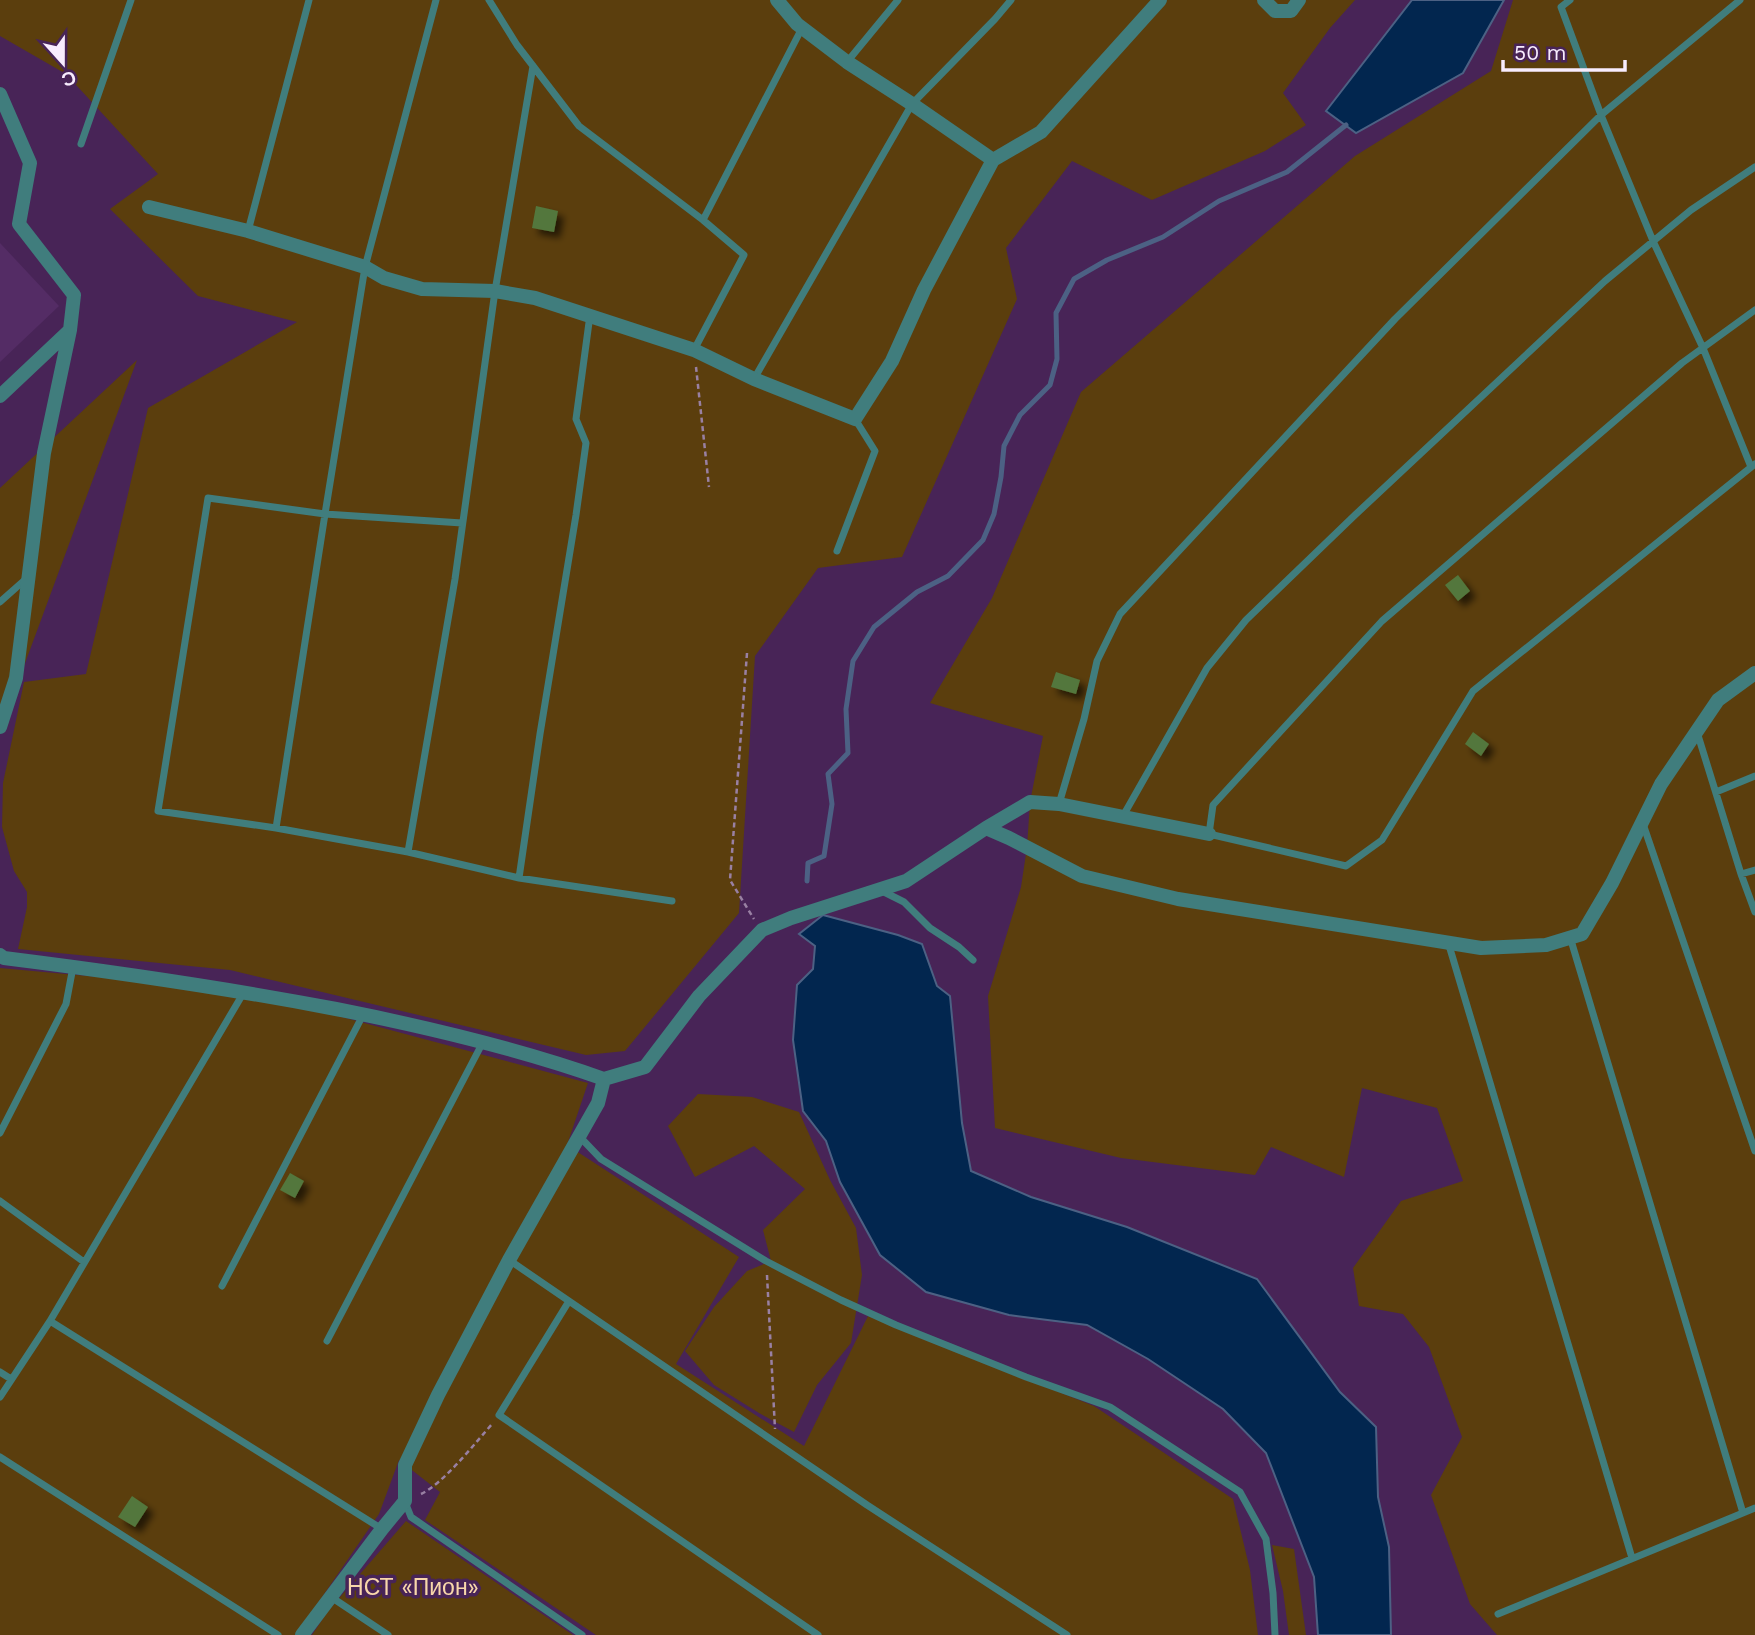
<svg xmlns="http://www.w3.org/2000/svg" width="1755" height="1635" font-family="'Work Sans',sans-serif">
<defs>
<filter id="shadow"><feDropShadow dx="6" dy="6" stdDeviation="3.5" flood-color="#0009"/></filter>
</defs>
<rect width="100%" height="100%" fill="#482457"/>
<!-- built -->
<path fill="#542c65" d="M 0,243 L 59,306 L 0,362 Z"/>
<!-- green -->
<path fill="#5b3e0d" d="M 0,0 L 1355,0 L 1330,28 L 1283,93 L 1306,125 L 1265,151 L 1152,200 L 1072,161 L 1006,248 L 1017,299 L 902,557 L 818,568 L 755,656 L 739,913 L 625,1051 L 586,1055 L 230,970 L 18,949 L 27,907 L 27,892 L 14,871 L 2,827 L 3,783 L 24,682 L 86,674 L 148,408 L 297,322 L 198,296 L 110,209 L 158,174 L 66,74 L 0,36 Z
M 1513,0 L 1755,0 L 1755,1635 L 1497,1635 L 1470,1604 L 1431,1495 L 1462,1437 L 1429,1347 L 1403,1314 L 1359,1306 L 1353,1268 L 1401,1201 L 1463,1181 L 1437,1108 L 1362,1088 L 1344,1177 L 1271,1147 L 1255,1175 L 1121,1158 L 995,1128 L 988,996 L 1021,887 L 1027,847 L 1030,802 L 1043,736 L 930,703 L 992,598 L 1081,392 L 1355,156 L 1491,71 Z
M 137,360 L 0,731 L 0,488 Z
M 0,968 L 241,990 L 588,1083 L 567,1145 L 739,1257 L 676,1364 L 804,1446 L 868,1316 L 1094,1406 L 1233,1499 L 1250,1570 L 1258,1635 L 596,1635 L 425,1520 L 440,1492 L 399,1460 L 379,1514 L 296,1635 L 0,1635 Z
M 698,1094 L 752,1097 L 799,1112 L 830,1180 L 856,1228 L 862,1275 L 851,1343 L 817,1385 L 794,1432 L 759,1413 L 714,1385 L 685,1351 L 714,1307 L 747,1271 L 771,1261 L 763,1230 L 805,1189 L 754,1146 L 695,1177 L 668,1126 Z
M 406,1521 L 573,1635 L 312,1635 L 328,1611 Z
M 1272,1545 L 1294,1549 L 1306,1635 L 1289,1635 L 1283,1591 Z"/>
<!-- water -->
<path fill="#02264f" stroke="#4c6184" stroke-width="2" d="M 1412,0 L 1504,0 L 1463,73 L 1356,133 L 1326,111 Z
M 823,915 L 898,935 L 922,944 L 937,986 L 950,996 L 962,1123 L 971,1171 L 1031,1197 L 1127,1227 L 1257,1279 L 1340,1392 L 1376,1427 L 1378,1497 L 1389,1547 L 1391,1635 L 1318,1635 L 1314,1577 L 1266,1453 L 1223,1409 L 1148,1359 L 1087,1325 L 1009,1315 L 926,1292 L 880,1255 L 840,1182 L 826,1141 L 803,1111 L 793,1040 L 797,985 L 813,969 L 815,946 L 799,934 Z"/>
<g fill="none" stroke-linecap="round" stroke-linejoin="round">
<!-- stream -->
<path stroke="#4c6184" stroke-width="5" d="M 807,881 L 808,863 L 824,856 L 832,804 L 828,774 L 848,753 L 846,709 L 853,661 L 874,627 L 917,592 L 948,576 L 983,540 L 994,514 L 1001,477 L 1004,446 L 1020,415 L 1050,385 L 1057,359 L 1056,313 L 1074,279 L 1107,260 L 1163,237 L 1219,201 L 1287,172 L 1346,125"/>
</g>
<!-- building -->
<path fill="#53773d" filter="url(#shadow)" d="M 536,206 L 558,211 L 554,232 L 532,228 Z
M 1458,575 L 1470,591 L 1458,601 L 1445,585 Z
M 1056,672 L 1080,680 L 1076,694 L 1051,687 Z
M 1473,732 L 1489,744 L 1481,756 L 1465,744 Z
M 290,1173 L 304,1181 L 295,1198 L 280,1190 Z
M 132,1496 L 148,1507 L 135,1527 L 118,1517 Z"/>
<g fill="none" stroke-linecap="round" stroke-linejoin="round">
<!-- path -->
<path stroke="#9980a3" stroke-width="2.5" stroke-dasharray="5 3.5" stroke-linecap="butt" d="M 696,367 L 709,487
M 747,653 L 730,880 L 754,919
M 767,1275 L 775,1429
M 421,1494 C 444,1483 475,1443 493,1423"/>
<!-- service -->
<path stroke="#407d7d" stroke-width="7" d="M 489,0 L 517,45 L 579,126 L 703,220 L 744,255 L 694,350
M 1570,0 L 1561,7 L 1601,115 L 1653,241 L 1703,348 L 1751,467
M 847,62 L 898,0
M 81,144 L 131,0
M 703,220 L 802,28
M 248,231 L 309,0
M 1755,310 L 1682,363 L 1382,621 L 1213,805 L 1209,834 L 1346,866 L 1382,840 L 1473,691 L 1755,464
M 754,379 L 912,104 L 995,19 L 1011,0
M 462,523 L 325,514 L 208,498 L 158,811 L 276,828 L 408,852 L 519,878 L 672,901
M 837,551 L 875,451 L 855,419
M 0,602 L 27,578
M 1697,732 L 1741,874 L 1755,912
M 1716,792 L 1755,776
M 1059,804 L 1084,719 L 1097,661 L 1120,614 L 1395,319 L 1601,115 L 1740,0
M 1123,816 L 1207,668 L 1246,620 L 1355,515 L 1605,281 L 1691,210 L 1755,167
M 1643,824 L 1755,1151
M 276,828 L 325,514 L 365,267 L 436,0
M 408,852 L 455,579 L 495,291 L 533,66
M 1741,874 L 1755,870
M 519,878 L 540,734 L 576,515 L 586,443 L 576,419 L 590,315
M 880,890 L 904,902 L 930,928 L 959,947 L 973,960
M 1570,937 L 1743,1513
M 1448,942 L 1632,1558
M 0,1133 L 66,1004 L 73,967
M 579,1136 L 601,1159 L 766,1261 L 841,1300 L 896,1325 L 1026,1377 L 1110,1407 L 1240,1492 L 1266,1539 L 1273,1593 L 1275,1635
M 0,1201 L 84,1262
M 509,1260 L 867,1505 L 1067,1635
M 222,1286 L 363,1015
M 569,1301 L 499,1415 L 818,1635
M 50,1321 L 382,1529
M 327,1341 L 483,1042
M 0,1372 L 11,1379
M 0,1397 L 50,1321 L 244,992
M 0,1457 L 278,1635
M 405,1502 L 411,1517 L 582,1635
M 331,1597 L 388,1635
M 1498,1614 L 1755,1508"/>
<!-- minor -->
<path stroke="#407d7d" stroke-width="14" d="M 777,0 L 797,24 L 847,62 L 912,104 L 993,160
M 1264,0 L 1275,11 L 1291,11 L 1299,0
M 0,94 L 30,163 L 19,224 L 74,295 L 70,330 L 44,453 L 16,678 L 0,727
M 149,207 L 248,231 L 365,267 L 384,278 L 422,289 L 495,291 L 535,298 L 694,350 L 754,379 L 855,419 L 892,361 L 924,290 L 993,160 L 1041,132 L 1160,0
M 0,396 L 70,330
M 986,828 L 1009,838 L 1082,876 L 1178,899 L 1481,948 L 1546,945 L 1582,934 L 1612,883 L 1661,784 L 1718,700 L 1755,673
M 0,955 L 4,958 C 116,972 226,988 336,1009 C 427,1027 517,1048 604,1079 L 598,1103 L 509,1260 L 438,1395 L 405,1465 L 405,1501 L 382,1529 L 302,1635
M 604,1079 L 645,1067 L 699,996 L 762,930 L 791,918 L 906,881 L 986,828 L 1030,802 L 1059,804 L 1209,834"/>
</g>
<g text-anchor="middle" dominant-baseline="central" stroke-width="7" stroke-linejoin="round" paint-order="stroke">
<!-- park labels -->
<g font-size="23" fill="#f8d7aa" stroke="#482457">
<text x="413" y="1587">НСТ «Пион»</text>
</g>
</g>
<!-- north arrow -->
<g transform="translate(63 63) rotate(159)" stroke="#482457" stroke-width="5" paint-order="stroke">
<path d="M0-5L12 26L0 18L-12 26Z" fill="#f8ecfe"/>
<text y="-10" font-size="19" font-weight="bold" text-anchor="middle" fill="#f8ecfe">С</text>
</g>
<!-- scale -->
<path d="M1503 60v10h122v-10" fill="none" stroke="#f8ecfe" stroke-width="3.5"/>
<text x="1514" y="60" font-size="21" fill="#f8ecfe" stroke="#482457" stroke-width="5" paint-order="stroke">50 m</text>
</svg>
